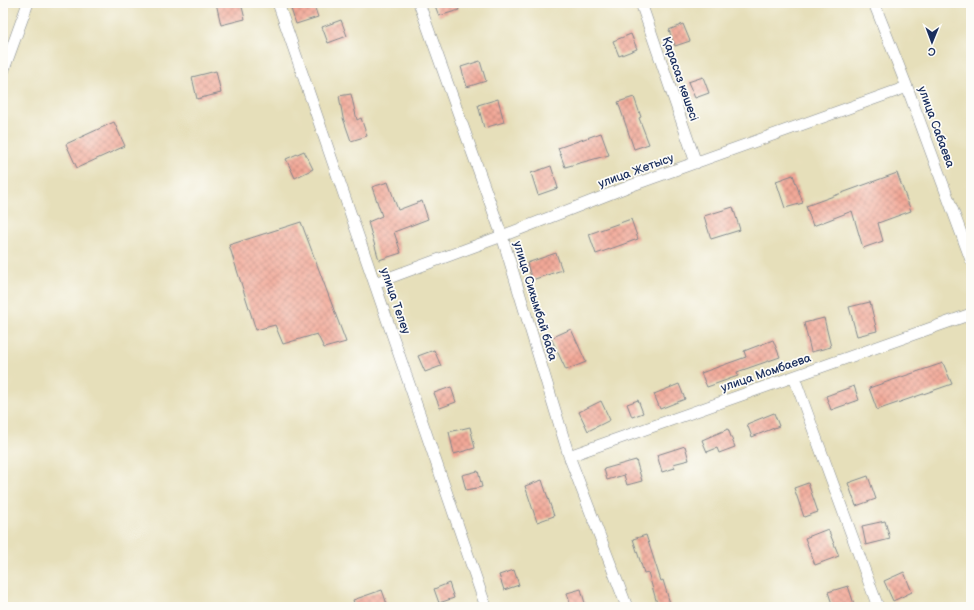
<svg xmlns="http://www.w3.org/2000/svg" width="974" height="610" font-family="'Balsamiq Sans',sans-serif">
<defs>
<pattern id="building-cross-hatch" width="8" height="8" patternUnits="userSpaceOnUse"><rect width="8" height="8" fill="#f2a897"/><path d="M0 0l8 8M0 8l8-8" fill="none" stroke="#c3897e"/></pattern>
</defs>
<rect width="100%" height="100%" fill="#fdfcf7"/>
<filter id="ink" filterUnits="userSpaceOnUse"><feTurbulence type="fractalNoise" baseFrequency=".025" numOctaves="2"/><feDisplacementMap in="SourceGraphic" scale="8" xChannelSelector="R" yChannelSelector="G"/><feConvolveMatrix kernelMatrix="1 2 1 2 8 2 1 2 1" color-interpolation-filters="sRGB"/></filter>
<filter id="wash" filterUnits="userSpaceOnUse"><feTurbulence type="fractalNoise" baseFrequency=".012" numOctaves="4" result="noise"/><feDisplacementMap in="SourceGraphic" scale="16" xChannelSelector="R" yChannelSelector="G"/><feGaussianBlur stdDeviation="0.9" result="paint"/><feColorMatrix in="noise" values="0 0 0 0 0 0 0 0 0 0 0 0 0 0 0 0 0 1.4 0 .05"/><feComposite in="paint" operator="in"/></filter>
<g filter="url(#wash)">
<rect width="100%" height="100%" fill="#e6dfba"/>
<g id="blocks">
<!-- building -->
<path fill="url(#building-cross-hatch)" d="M 216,3 L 241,3 L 245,19 L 221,25 Z
M 289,3 L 313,3 L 318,17 L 296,24 Z
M 434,3 L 456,3 L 459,10 L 439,16 Z
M 341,20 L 347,36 L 328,43 L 322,27 Z
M 683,24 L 690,41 L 675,46 L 669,30 Z
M 631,34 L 637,49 L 619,56 L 613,41 Z
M 480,61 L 486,81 L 467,87 L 461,67 Z
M 216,71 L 221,93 L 197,99 L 192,77 Z
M 703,77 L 709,93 L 695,98 L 688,82 Z
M 351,94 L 357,120 L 361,118 L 367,136 L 351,141 L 343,118 L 339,96 Z
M 634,97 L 641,117 L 639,118 L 649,144 L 634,149 L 618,102 Z
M 498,99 L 504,122 L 484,128 L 478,105 Z
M 114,122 L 125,146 L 77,168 L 66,144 Z
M 601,133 L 609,155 L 565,167 L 558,148 Z
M 304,151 L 313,169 L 295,178 L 286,159 Z
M 551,166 L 558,188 L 538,195 L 531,173 Z
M 897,173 L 911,211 L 878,223 L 883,241 L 863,248 L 852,211 L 813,226 L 806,206 Z
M 793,175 L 803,203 L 785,208 L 776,181 Z
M 388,182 L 398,210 L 422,201 L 428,219 L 394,232 L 401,253 L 379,260 L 368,222 L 382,216 L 372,187 Z
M 733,207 L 740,230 L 711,239 L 704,216 Z
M 631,219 L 638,239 L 596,254 L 589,234 Z
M 301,222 L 346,342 L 324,348 L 317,334 L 283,344 L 275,325 L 256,330 L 229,245 Z
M 556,253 L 562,270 L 532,280 L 527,263 Z
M 870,302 L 877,331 L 857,336 L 849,307 Z
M 824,318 L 831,347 L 811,352 L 804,323 Z
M 571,329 L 586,362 L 566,370 L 551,338 Z
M 773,340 L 780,357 L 737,372 L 738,376 L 707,387 L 701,373 L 746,357 L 744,351 Z
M 434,350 L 441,366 L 425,372 L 418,356 Z
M 943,363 L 952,384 L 877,410 L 869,388 Z
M 679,384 L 685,399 L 660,409 L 654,394 Z
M 854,386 L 859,400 L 831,410 L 826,396 Z
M 451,387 L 456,402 L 440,408 L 434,393 Z
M 638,400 L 643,413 L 632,417 L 627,404 Z
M 601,401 L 610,420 L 588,431 L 579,412 Z
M 774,413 L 779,426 L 752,437 L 747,424 Z
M 470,427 L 475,448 L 454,454 L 449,432 Z
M 728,429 L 735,447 L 719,453 L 717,448 L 707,452 L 702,440 Z
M 685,446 L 689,460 L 673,464 L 675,468 L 662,472 L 657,455 Z
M 636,460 L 642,481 L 627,485 L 624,475 L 607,480 L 604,469 Z
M 478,471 L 482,487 L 466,490 L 462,475 Z
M 868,476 L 876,499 L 856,506 L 848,483 Z
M 542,480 L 554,516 L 537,522 L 525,486 Z
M 808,483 L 818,512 L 804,517 L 794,488 Z
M 885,521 L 890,539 L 866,545 L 862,526 Z
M 828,529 L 839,556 L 815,565 L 805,538 Z
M 646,535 L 661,581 L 663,580 L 671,607 L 658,607 L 648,572 L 644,573 L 633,539 Z
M 514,570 L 519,585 L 504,590 L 499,575 Z
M 904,572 L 912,592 L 893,601 L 884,581 Z
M 449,583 L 454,598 L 439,603 L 434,589 Z
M 848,586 L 855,607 L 833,607 L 828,592 Z
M 581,589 L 586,607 L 571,607 L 567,593 Z
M 382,590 L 388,607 L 355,607 L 353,600 Z"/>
</g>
</g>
<g filter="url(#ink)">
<use href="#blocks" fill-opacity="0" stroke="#80878c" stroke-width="1"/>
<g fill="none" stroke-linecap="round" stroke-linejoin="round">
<!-- minor casing -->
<g stroke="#80878c" stroke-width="12">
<path id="minor" d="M 278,3 L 486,607
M 419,3 L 502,236 L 569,456 L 627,607
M 641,3 L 696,163
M 874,3 L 907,87 L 971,260
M 3,72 L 28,3
M 375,283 L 502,236 L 630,186 L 907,87
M 794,377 L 878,607
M 569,456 L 971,314"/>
</g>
<!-- minor -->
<use href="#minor" stroke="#fff" stroke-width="11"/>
</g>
</g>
<g text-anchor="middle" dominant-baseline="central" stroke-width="3.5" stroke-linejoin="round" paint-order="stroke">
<!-- street labels -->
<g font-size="12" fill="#1b2f5e" stroke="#fdfcf7">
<text transform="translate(680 79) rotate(71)">Қарасаз көшесі</text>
<text transform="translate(936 127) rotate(70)">улица Сабаева</text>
<text transform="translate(636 171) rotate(-20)">улица Жетысу</text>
<text transform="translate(395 301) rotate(71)">улица Телеу</text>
<text transform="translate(535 301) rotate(73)">улица Сихымбай баба</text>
<text transform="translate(766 373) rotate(-19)">улица Момбаева</text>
</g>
</g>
<!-- margin -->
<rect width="974" height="610" fill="none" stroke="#fdfcf7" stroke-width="16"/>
<!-- north arrow -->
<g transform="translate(932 42) rotate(181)" stroke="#fdfcf7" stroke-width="3" paint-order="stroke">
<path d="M0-3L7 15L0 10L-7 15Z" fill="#1b2f5e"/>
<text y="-6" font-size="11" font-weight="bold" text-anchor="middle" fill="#1b2f5e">С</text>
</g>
</svg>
